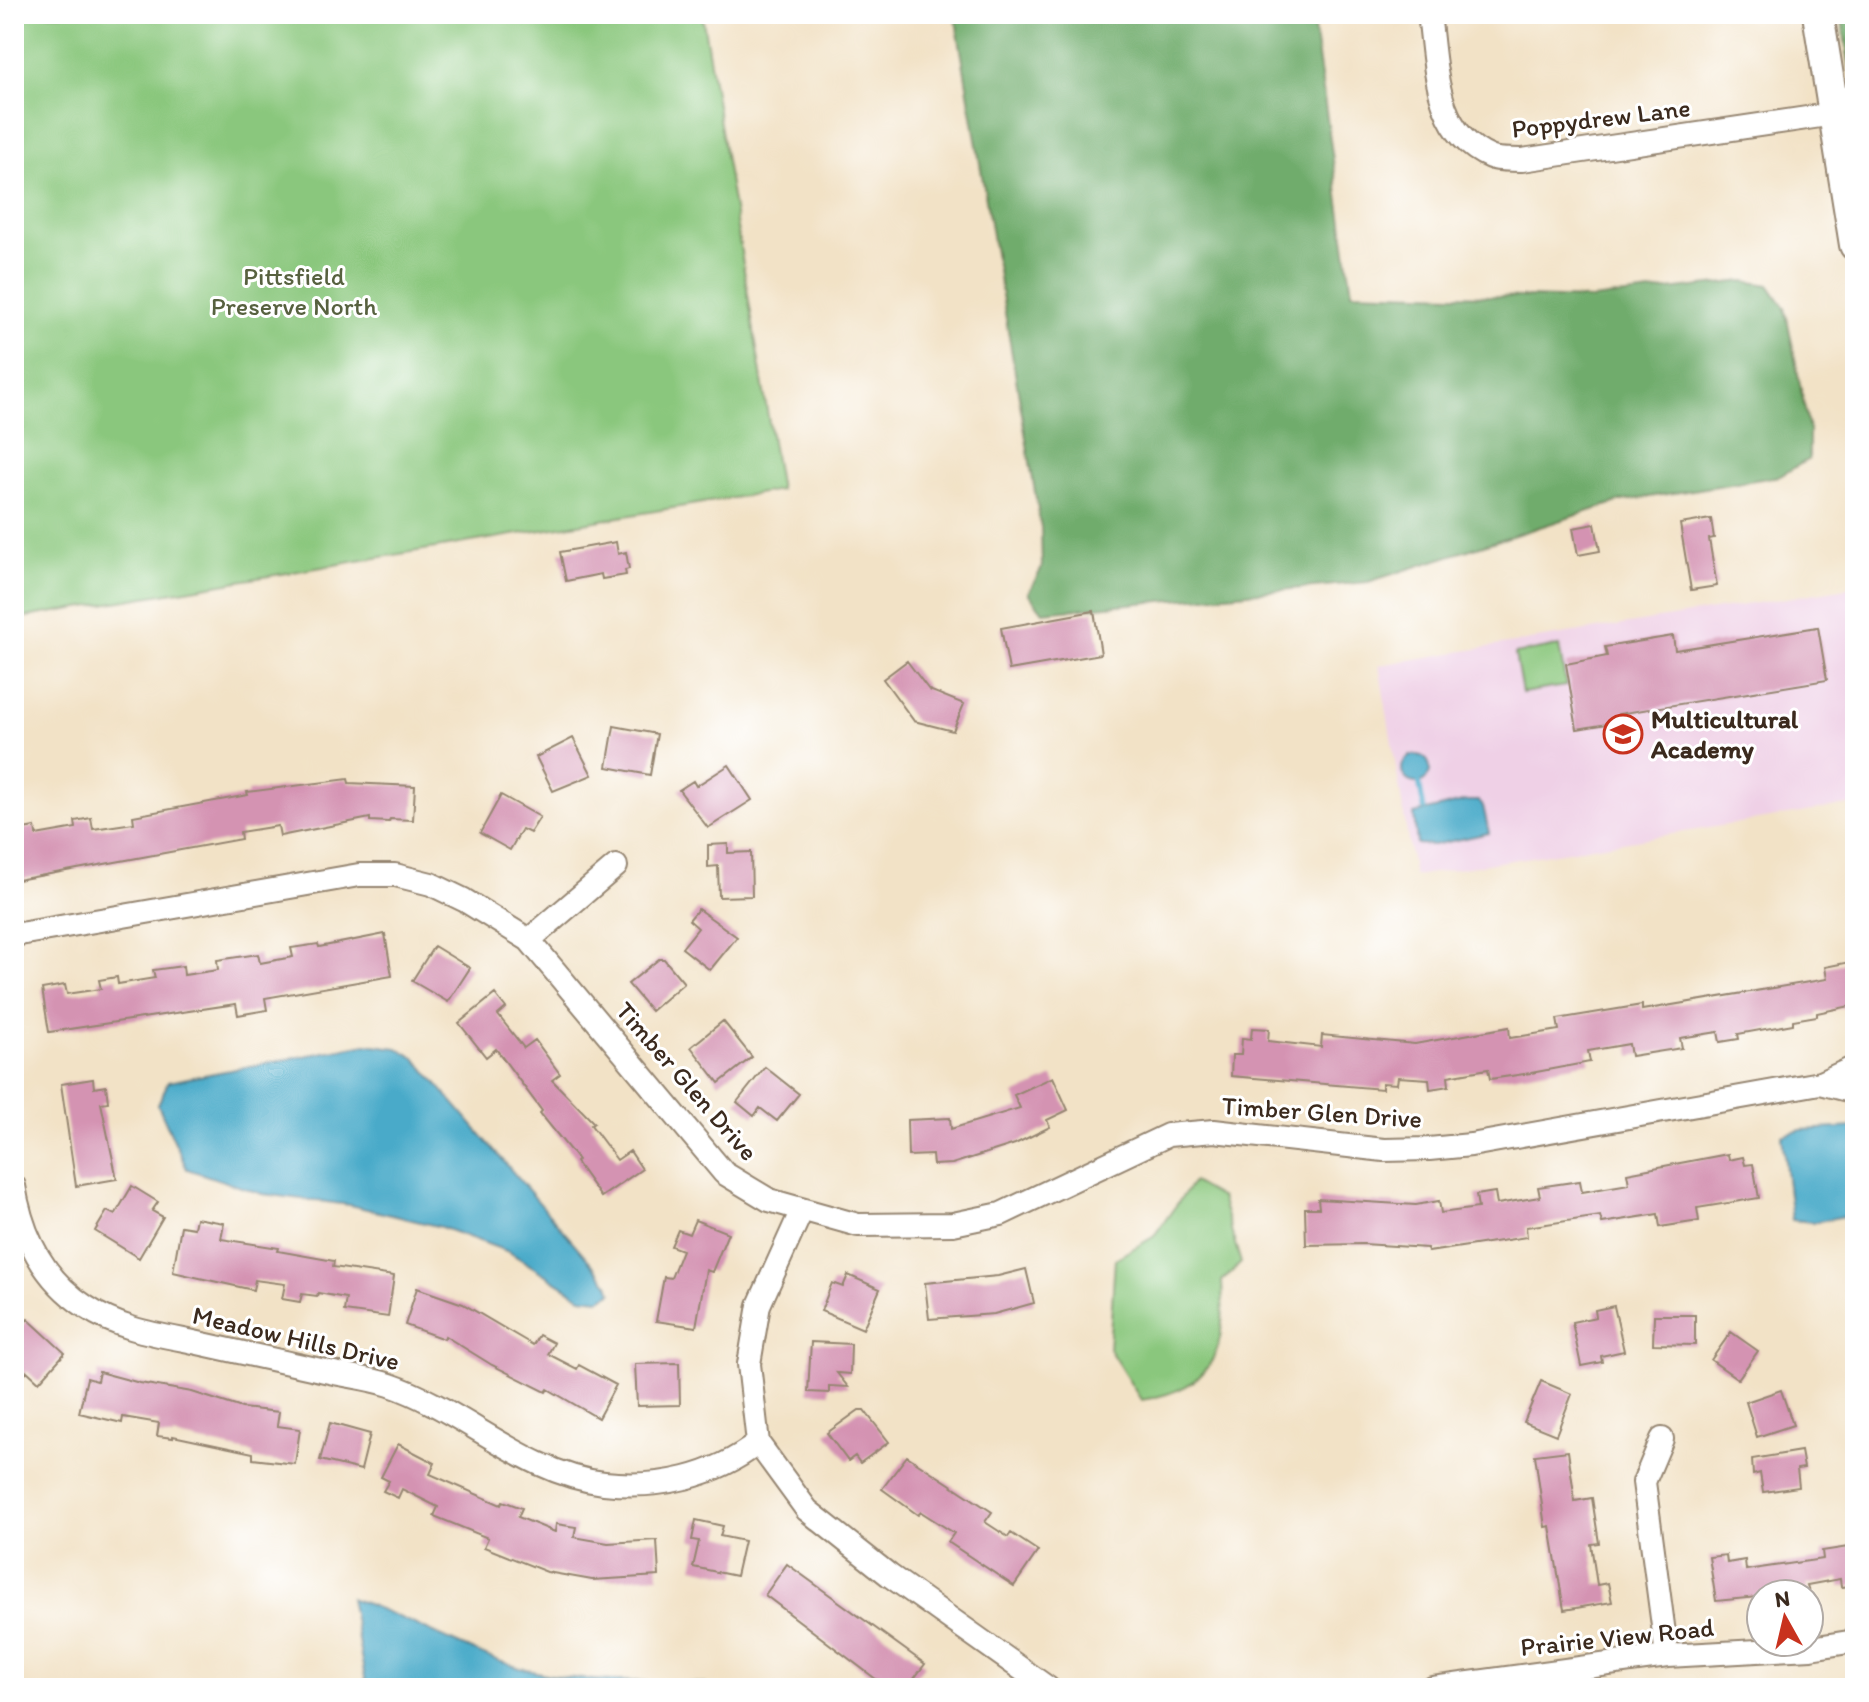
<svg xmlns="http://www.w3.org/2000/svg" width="1869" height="1702" font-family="Itim,sans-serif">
<rect width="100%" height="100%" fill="#fff"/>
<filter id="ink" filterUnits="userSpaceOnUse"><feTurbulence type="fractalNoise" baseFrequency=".0125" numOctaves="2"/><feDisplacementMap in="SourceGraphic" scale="16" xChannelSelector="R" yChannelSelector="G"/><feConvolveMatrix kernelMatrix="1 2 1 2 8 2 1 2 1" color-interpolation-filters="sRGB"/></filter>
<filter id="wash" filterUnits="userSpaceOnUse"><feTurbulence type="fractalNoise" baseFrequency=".006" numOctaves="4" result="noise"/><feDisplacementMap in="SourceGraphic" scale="32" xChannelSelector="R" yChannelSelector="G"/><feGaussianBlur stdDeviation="1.8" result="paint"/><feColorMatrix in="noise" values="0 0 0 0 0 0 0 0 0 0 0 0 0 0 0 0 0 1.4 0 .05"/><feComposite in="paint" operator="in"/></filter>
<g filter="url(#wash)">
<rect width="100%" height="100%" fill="#f2e2c6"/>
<!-- built -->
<path fill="#efd0e6" d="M 1854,587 L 1855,804 L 1414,876 L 1379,665 Z"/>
<!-- green -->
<path fill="#8ac77d" stroke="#62784e" stroke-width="2" d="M 14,14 L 702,14 L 780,490 L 14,619 Z
M 1559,646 L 1566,686 L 1522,693 L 1515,654 Z
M 1193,1182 L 1221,1198 L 1241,1263 L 1222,1281 C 1226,1350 1216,1388 1141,1400 L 1109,1349 L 1115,1259 L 1153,1237 Z"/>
<!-- forest -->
<path fill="#6fac6c" stroke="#556b45" stroke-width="2" d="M 955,14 L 1312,14 L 1352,292 L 1592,299 L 1744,281 L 1769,285 L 1785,308 L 1809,430 L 1809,459 L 1780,476 L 1618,502 L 1368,582 L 1043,612 L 1028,593 L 1042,568 L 1041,528 Z
M 1841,14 L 1855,14 L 1855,100 Z"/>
<!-- water -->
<path fill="#4aaac9" stroke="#426a74" stroke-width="2" d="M1402 769a14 14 0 1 1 28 0a14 14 0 1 1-28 0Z
M 1467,801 L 1478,801 L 1483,806 L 1489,833 L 1433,845 L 1417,844 L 1414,814 Z
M 366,1044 L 397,1048 L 415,1058 L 609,1284 L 612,1293 L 600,1299 L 581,1297 L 509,1252 L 441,1227 L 350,1205 L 262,1194 L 187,1169 L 158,1105 L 168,1082 Z
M 1855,1127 L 1855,1214 L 1814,1222 L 1792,1220 L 1782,1136 L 1801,1130 Z
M 350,1598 C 408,1617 461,1650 520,1668 C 579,1685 642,1680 703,1684 L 710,1688 L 367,1688 Z"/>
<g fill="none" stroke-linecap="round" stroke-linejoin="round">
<!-- stream -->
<path stroke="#4aaac9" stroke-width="5" d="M 1419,782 L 1424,809"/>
</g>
<g id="blocks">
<!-- building -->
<path fill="#d493b2" d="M 1711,519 L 1714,538 L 1709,539 L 1717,586 L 1691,590 L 1680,524 Z
M 1595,524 L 1600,551 L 1578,555 L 1573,528 Z
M 616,542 L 618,554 L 626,552 L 629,569 L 625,570 L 626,575 L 602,579 L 601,574 L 566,581 L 560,552 Z
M 1094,611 L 1101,654 L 1009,670 L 1001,628 Z
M 1818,627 L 1827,680 L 1618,714 L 1619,722 L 1577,729 L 1566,664 L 1607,656 L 1605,647 L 1673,636 L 1675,650 Z
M 907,661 L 929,690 L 964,704 L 953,731 L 914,721 L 883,679 Z
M 614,726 L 657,734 L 650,775 L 607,767 Z
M 573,738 L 592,775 L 553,791 L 536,757 Z
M 729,765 L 752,800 L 708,828 L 679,790 L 693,781 L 696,786 Z
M 348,779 L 349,783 L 415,786 L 413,820 L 390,819 L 389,822 L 370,821 L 370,818 L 280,836 L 278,826 L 240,832 L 241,839 L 17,880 L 14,842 L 19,841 L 17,830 L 35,827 L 36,835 L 76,828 L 75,821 L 91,818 L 93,829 L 134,823 L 133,816 L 248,795 L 247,792 Z
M 501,795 L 540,817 L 530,833 L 522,829 L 510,850 L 480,833 Z
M 728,844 L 728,853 L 751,852 L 752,896 L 719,897 L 718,866 L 708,867 L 708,845 Z
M 698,909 L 737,937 L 710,970 L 682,948 L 698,928 L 689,920 Z
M 385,934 L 392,976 L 265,998 L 267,1010 L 238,1015 L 236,1004 L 49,1032 L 42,989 L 65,985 L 67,994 L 101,989 L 99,980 L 117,977 L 118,984 L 155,978 L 153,970 L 183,966 L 184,975 L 218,970 L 217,960 L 258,954 L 260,963 L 293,957 L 291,948 L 318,944 L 319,947 Z
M 434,946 L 470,968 L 448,1002 L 412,981 Z
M 659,959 L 664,959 L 684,983 L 651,1011 L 628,984 Z
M 1855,961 L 1855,1005 L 1817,1013 L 1817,1016 L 1793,1020 L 1793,1024 L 1738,1034 L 1739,1039 L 1720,1042 L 1718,1032 L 1680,1038 L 1682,1048 L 1631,1056 L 1629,1044 L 1588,1051 L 1590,1062 L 1531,1073 L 1490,1079 L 1488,1069 L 1448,1076 L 1449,1086 L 1430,1089 L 1429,1079 L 1398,1077 L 1397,1084 L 1382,1083 L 1382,1089 L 1231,1076 L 1232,1055 L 1241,1055 L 1242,1038 L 1251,1039 L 1252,1028 L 1269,1029 L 1268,1041 L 1321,1047 L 1322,1035 L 1415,1044 L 1509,1027 L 1510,1038 L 1559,1030 L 1557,1019 L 1642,1005 L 1642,1010 L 1827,979 L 1825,967 Z
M 495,994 L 506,1008 L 498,1015 L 524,1048 L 535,1040 L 560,1074 L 552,1080 L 594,1123 L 591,1125 L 617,1160 L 630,1151 L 642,1169 L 601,1197 L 576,1162 L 578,1160 L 540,1113 L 542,1111 L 496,1049 L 486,1057 L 459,1023 Z
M 723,1021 L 752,1057 L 719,1083 L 691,1047 Z
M 765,1067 L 799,1094 L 777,1121 L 760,1108 L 754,1116 L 737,1102 Z
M 1053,1077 L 1068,1110 L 1047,1120 L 1050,1127 L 1015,1144 L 952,1164 L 933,1165 L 932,1155 L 908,1156 L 907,1120 L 950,1118 L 951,1129 L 1020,1108 L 1014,1095 Z
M 93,1079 L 94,1088 L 106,1086 L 108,1102 L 101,1103 L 117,1179 L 76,1186 L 61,1084 Z
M 1728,1154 L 1729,1160 L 1743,1157 L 1745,1165 L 1753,1164 L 1759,1198 L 1697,1208 L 1699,1221 L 1660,1227 L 1658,1214 L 1602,1223 L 1600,1216 L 1526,1227 L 1527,1237 L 1428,1252 L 1427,1248 L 1363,1244 L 1306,1245 L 1305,1208 L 1319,1208 L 1318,1199 L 1416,1205 L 1439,1201 L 1441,1213 L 1478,1208 L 1476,1195 L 1495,1192 L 1497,1204 L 1540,1197 L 1538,1187 L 1580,1181 L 1582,1192 L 1629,1184 L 1627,1173 Z
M 132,1186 L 158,1202 L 152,1211 L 163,1217 L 139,1258 L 95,1231 L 107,1211 L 115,1215 Z
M 196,1218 L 224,1223 L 221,1239 L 279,1248 L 278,1251 L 334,1261 L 333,1267 L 394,1276 L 388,1317 L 344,1311 L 346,1298 L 318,1293 L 317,1296 L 302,1294 L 300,1302 L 282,1299 L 285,1284 L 255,1280 L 253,1290 L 173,1272 L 181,1226 L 194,1228 Z
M 695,1220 L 728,1233 L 712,1272 L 706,1270 L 696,1327 L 656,1321 L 664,1277 L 671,1278 L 682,1250 L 671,1246 L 678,1230 L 689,1234 Z
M 1026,1269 L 1034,1303 L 994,1314 L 929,1319 L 925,1283 L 998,1276 Z
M 848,1275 L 880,1289 L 863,1329 L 821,1311 L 832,1283 L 843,1287 Z
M 417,1288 L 463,1304 L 533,1345 L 539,1335 L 554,1343 L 548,1354 L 577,1369 L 579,1365 L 616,1385 L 598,1418 L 548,1389 L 546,1392 L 492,1365 L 445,1336 L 444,1339 L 405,1325 Z
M 1614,1306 L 1624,1351 L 1601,1356 L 1602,1362 L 1581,1366 L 1572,1322 L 1596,1317 L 1595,1310 Z
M 1654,1315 L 1695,1315 L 1695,1345 L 1653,1344 Z
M 28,1319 L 65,1353 L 39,1382 L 27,1371 L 22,1377 L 14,1370 L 14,1346 L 20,1339 L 14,1333 Z
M 1731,1332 L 1758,1351 L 1738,1379 L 1711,1360 Z
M 811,1342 L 851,1344 L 850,1374 L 837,1373 L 848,1387 L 829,1386 L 829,1393 L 808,1392 Z
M 679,1363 L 680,1405 L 637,1406 L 635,1364 Z
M 99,1372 L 140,1383 L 192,1392 L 242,1408 L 279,1412 L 277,1426 L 300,1429 L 295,1464 L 253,1459 L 253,1453 L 173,1436 L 173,1438 L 157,1436 L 159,1423 L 123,1417 L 122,1423 L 79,1413 L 87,1378 L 97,1381 Z
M 1541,1381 L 1572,1394 L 1556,1435 L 1524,1422 Z
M 1781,1390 L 1793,1425 L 1757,1437 L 1746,1402 Z
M 859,1410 L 864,1410 L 889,1442 L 860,1463 L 855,1456 L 848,1461 L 827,1433 Z
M 330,1423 L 370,1434 L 361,1470 L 320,1460 Z
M 398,1444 L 435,1463 L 430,1474 L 501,1505 L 503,1501 L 522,1508 L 518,1517 L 555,1532 L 556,1524 L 576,1527 L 574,1537 L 608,1543 L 657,1540 L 659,1576 L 592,1580 L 547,1572 L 484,1547 L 488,1538 L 434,1516 L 438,1507 L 402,1489 L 398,1498 L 383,1491 L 389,1481 L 381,1477 Z
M 1568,1451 L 1575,1501 L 1592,1498 L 1599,1543 L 1591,1544 L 1597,1585 L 1608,1583 L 1612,1602 L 1564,1610 L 1550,1526 L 1545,1527 L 1535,1455 Z
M 1801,1451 L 1804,1468 L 1797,1469 L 1799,1487 L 1763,1492 L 1760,1473 L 1753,1475 L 1752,1459 Z
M 907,1456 L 992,1512 L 985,1522 L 1008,1537 L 1011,1533 L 1038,1551 L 1014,1586 L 948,1542 L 954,1533 L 921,1512 L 918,1515 L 882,1489 Z
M 696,1520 L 723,1526 L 720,1536 L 744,1541 L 736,1576 L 693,1567 L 699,1541 L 692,1540 Z
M 1855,1546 L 1855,1585 L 1841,1587 L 1840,1579 L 1807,1585 L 1809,1592 L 1716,1601 L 1709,1557 L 1726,1555 L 1727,1563 L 1745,1560 L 1746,1570 L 1823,1559 L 1822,1551 Z
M 787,1564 L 925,1664 L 907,1688 L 871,1688 L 877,1680 L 765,1595 Z"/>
</g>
</g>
<g filter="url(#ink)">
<use href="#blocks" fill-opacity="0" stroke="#968672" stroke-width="2"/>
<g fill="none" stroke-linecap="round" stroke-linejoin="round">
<!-- street casing -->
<g stroke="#968672" stroke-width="26">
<path id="street" d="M 1429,14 C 1436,65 1434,133 1490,157 C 1499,161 1512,159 1522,160 L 1834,114
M 14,935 L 359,875 L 395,875 L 431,884 L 464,900 L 529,940 L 724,1173 L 769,1200 L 858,1225 L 953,1224 L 1001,1214 L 1168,1135 L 1214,1131 L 1384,1150 L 1429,1149 L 1471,1145 L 1820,1083 L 1855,1067
M 529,940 L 616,866
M 1820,1083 L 1855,1092
M 14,1186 C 22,1236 43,1279 86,1307 C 117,1328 153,1334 189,1341 C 234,1351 280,1361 325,1371 C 346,1376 369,1378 390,1385 C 464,1410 525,1474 604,1483 C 659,1489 714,1477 758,1443
M 801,1212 L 759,1305 L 749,1364 L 758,1443 L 807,1510 L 889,1575 L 1048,1688
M 1662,1439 L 1644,1482 L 1667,1656
M 1433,1688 L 1667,1656 L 1811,1648 L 1855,1641"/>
</g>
<!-- secondary casing -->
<g stroke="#968672" stroke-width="34">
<path id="secondary" d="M 1818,14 L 1855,245"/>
</g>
<!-- street -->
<use href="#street" stroke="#fff" stroke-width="22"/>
<!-- secondary -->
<use href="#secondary" stroke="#fff" stroke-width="30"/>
</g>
</g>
<!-- icons -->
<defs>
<g id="school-ring" transform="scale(2)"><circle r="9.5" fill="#fff" stroke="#c8321e" stroke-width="1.5"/><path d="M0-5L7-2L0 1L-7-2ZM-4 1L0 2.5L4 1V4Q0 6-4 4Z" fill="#c8321e"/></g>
</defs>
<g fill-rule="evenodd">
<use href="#school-ring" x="1623" y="734"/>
</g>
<g text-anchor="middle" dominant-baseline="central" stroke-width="6" stroke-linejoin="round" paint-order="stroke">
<!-- street labels -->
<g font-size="26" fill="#3b2a1e" stroke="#fff">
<text transform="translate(1601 118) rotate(-7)">Poppydrew Lane</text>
<text transform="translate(687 1081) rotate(49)">Timber Glen Drive</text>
<text transform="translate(1322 1112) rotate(4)">Timber Glen Drive</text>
<text transform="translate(296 1338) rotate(13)">Meadow Hills Drive</text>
<text transform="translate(1617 1637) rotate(-6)">Prairie View Road</text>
</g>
<!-- park labels -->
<g font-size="26" fill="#57613f" stroke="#fff">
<text x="294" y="276">Pittsfield<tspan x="294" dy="30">Preserve North</tspan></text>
</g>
<!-- poi labels -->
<g font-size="26" font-weight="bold" fill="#3b2a1e" stroke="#fff" text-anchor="start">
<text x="1651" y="719">Multicultural<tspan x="1651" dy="30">Academy</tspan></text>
</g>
</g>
<!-- margin -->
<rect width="1869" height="1702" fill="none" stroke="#fff" stroke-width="48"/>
<!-- north arrow -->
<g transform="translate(1785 1618) rotate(352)"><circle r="38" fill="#ffffff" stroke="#b1aaa5" stroke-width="2"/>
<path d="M0-6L14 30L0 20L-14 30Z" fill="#c8321e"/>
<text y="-12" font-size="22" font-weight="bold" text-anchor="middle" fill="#3b2a1e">N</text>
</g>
</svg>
